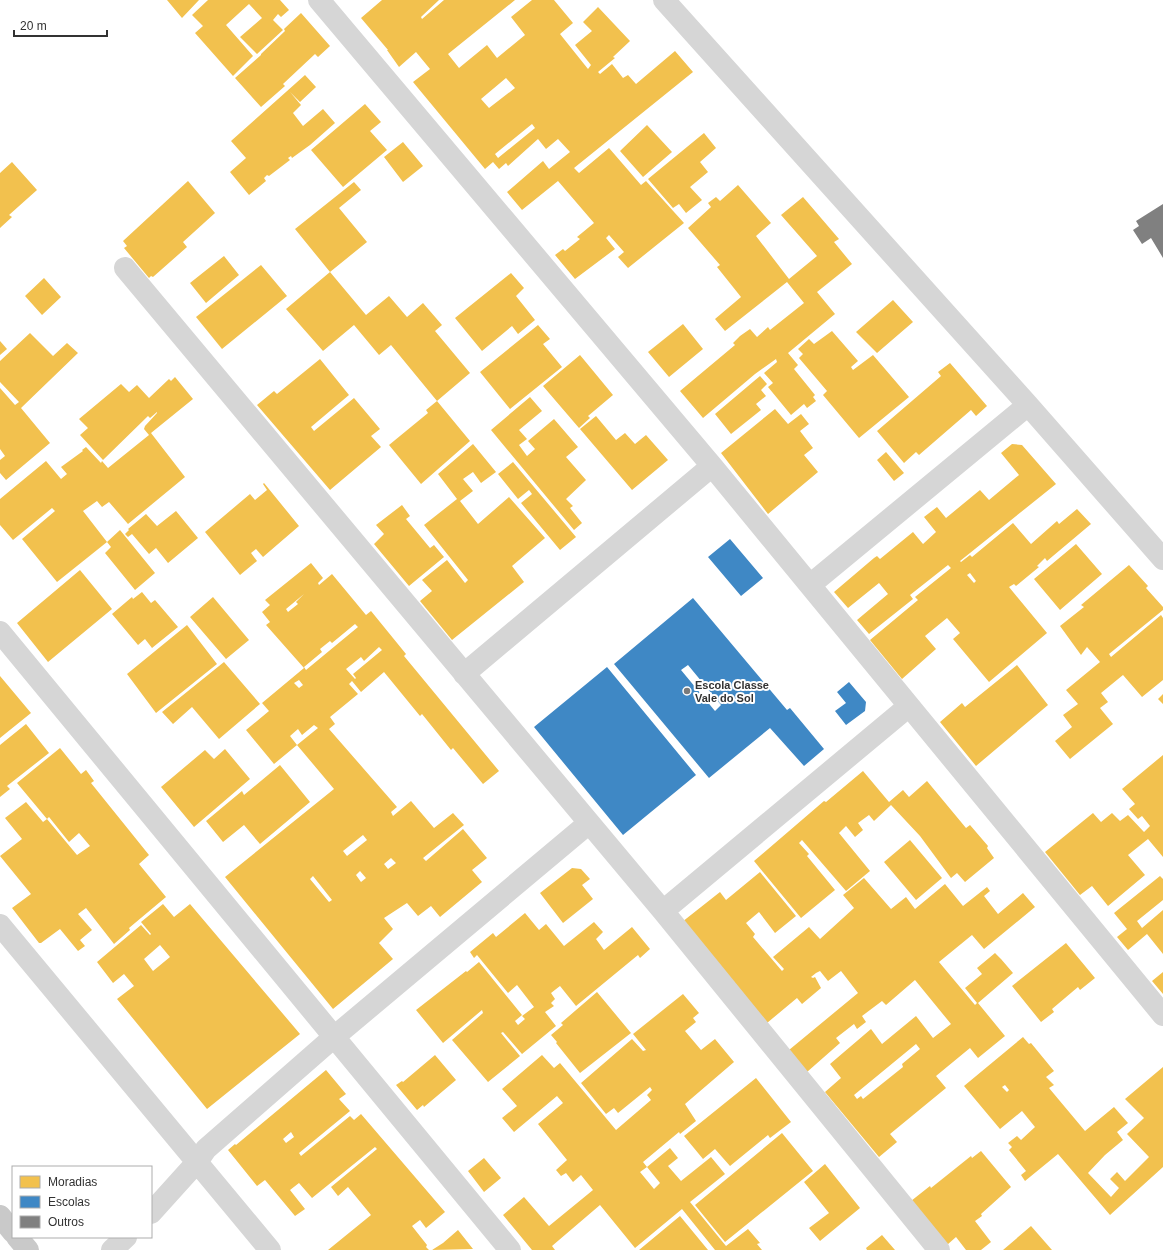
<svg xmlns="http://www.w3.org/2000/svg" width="1163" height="1250" font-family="Helvetica,sans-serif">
<rect width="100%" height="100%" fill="#fff"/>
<!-- homes -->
<path fill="#f2c14e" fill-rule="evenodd" d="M 167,0 L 199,0 L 182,18 Z
M 208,0 L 280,0 L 289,10 L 281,17 L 278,14 L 273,20 L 283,30 L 257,54 L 240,37 L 262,18 L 249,4 L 226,25 L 253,56 L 233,76 L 195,33 L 203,26 L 192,15 Z
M 382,0 L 439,0 L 421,17 L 422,19 L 444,0 L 515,0 L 448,54 L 459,68 L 487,45 L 497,58 L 525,35 L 511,17 L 532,0 L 554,0 L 573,23 L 560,34 L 588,69 L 591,65 L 575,45 L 592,31 L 583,22 L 598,7 L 630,41 L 613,57 L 615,58 L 598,72 L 600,74 L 612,64 L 623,78 L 628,75 L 636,84 L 675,51 L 693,72 L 574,168 L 579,173 L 609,148 L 641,185 L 646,181 L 684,223 L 628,268 L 618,257 L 624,252 L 609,235 L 606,238 L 615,249 L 575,279 L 555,255 L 563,249 L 565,251 L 580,239 L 577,237 L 594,223 L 558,181 L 522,210 L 507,192 L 543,161 L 549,169 L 570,152 L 558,139 L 546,149 L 538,139 L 508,166 L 506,163 L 499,169 L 493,162 L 485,169 L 413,82 L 430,69 L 416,52 L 399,67 L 387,50 L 388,50 L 361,18 ZM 506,78 L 515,88 L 489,108 L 481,99 ZM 532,124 L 535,128 L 498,158 L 495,154 Z
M 301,13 L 330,46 L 318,57 L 315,54 L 283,84 L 285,86 L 261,107 L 235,78 L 261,55 L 261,54 L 285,31 L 284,29 Z
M 305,75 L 316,87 L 300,102 L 290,92 L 301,105 L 293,113 L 303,126 L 323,109 L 335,123 L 310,145 L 292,158 L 291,156 L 288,158 L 290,160 L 269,176 L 267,175 L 264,178 L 266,181 L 249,195 L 230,172 L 246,158 L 231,141 Z
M 365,104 L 381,122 L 370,131 L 387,150 L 343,187 L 311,150 Z
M 647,125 L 672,152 L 643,177 L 620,151 Z
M 704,133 L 716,148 L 700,162 L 708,172 L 690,187 L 702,200 L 686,213 L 679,204 L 673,208 L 648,179 Z
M 403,142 L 423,166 L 403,182 L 384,157 Z
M 12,162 L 37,190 L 9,215 L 12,217 L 0,228 L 0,173 Z
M 188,181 L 215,213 L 183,242 L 187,247 L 153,277 L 151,276 L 149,278 L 124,248 L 127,246 L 123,241 Z
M 354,182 L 361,190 L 339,208 L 367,242 L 330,272 L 366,315 L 389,296 L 407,317 L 423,303 L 442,325 L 435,331 L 470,373 L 437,401 L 391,345 L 379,355 L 354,325 L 323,351 L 286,309 L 330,272 L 295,229 Z
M 738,185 L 771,223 L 756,236 L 789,279 L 817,256 L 781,215 L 803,197 L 839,239 L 834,242 L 852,264 L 817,292 L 835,314 L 788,353 L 798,365 L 794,369 L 815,395 L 813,397 L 816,401 L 807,408 L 804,404 L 791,415 L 768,387 L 773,383 L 764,373 L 777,362 L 776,359 L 755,374 L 703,418 L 680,391 L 735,345 L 733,343 L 740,336 L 750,329 L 757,337 L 768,327 L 770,330 L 804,303 L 787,282 L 725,331 L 715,319 L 741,297 L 717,267 L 720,265 L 688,228 L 711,207 L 708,203 L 716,197 L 720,201 Z
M 224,256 L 239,275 L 206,303 L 190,283 Z
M 261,265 L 287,296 L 222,349 L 196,317 Z
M 511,273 L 524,288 L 516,296 L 535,320 L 518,334 L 512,326 L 482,351 L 455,318 Z
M 44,278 L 61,297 L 42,315 L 25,296 Z
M 893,300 L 913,322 L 877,353 L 856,332 Z
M 683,324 L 703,349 L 669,377 L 648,352 Z
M 538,325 L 550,339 L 543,344 L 562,367 L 510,409 L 480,372 Z
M 832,331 L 858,361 L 851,367 L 853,370 L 873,355 L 909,397 L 859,438 L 823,395 L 827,391 L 799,358 L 803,354 L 798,349 L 809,339 L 814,344 Z
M 30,333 L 53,356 L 67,343 L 78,353 L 21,408 L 50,443 L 6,480 L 0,473 L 0,460 L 5,456 L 0,449 L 0,388 L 15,405 L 19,402 L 0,382 L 0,361 Z
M 0,341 L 7,349 L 0,355 Z
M 580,355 L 613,395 L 588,416 L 590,418 L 579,428 L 543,386 Z
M 320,359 L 349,395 L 311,427 L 314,431 L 354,398 L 380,429 L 371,436 L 381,447 L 330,490 L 257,405 L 274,391 L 277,394 Z
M 950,363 L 987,406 L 976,416 L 971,410 L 919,455 L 916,452 L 904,463 L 877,431 L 941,376 L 938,372 Z
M 760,376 L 767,384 L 761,390 L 766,396 L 756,404 L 761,410 L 731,434 L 715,414 Z
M 175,377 L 193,399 L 151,433 L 185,477 L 128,524 L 109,502 L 102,507 L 97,501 L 83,511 L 107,542 L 120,530 L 155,573 L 135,590 L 105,553 L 111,547 L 107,542 L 57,582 L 22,539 L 55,511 L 52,508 L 13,540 L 0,525 L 0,499 L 46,461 L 61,479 L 67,474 L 61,467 L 83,451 L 82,450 L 86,447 L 101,463 L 102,461 L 108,468 L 149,435 L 144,429 L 145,426 L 157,413 L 157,412 L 150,418 L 148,416 L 103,460 L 80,435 L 88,428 L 79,419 L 121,384 L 129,392 L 137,385 L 149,398 L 169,379 L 171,381 Z
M 530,397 L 542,411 L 519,430 L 527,439 L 519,445 L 527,456 L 535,449 L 528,441 L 554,419 L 578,447 L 566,457 L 586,480 L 566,499 L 573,506 L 570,508 L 582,523 L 574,530 L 491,430 Z
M 437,401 L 470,441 L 421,484 L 389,445 L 428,413 L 426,410 Z
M 775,409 L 788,424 L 801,414 L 809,424 L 800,431 L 813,448 L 804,455 L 818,472 L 768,514 L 721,453 Z
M 596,416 L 616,440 L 625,433 L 635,444 L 646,435 L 668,460 L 632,490 L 580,429 Z
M 473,444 L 496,472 L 481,483 L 473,472 L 463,479 L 473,491 L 460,501 L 478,524 L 509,497 L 545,538 L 512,566 L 524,582 L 452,640 L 420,601 L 432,591 L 422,580 L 447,560 L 465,583 L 468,580 L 424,525 L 457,499 L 438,474 Z
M 1012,444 L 1022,445 L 1056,484 L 960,561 L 961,562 L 970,555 L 972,557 L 1013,523 L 1031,544 L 1057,521 L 1059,524 L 1077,509 L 1091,524 L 1047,561 L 1045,558 L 1037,566 L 1039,567 L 1016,586 L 1014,584 L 1009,587 L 1047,633 L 989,682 L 953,639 L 960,633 L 947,618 L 925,636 L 936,649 L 902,679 L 870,640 L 918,600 L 915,597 L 951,568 L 948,565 L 910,595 L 913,599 L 869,634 L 857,620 L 888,594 L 879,583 L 848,608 L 834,592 L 874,558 L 877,556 L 880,559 L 913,532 L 923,544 L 936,532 L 924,517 L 937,507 L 946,518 L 980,490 L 989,500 L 1019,475 L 1001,453 ZM 970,573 L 976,581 L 974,583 L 967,575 Z
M 886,452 L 904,473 L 894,481 L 877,460 Z
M 513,462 L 576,537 L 560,550 L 521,503 L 532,494 L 529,490 L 518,499 L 498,474 Z
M 264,483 L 299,526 L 263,557 L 256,549 L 251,553 L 257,561 L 240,575 L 205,532 L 250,494 L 255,500 L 267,490 L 263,484 Z
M 402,505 L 410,516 L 406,519 L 430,548 L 434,545 L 444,557 L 409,586 L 374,544 L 384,534 L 376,525 Z
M 176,511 L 198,538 L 168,563 L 156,548 L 149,554 L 132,534 L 128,537 L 125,534 L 129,530 L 128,529 L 146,514 L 157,526 Z
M 1076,544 L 1102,574 L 1060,610 L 1034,579 Z
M 311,563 L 323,578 L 318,583 L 319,585 L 332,574 L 366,615 L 371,611 L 406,654 L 404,656 L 499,771 L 483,784 L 453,748 L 451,750 L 422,714 L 420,716 L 384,672 L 361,692 L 352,681 L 349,684 L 358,694 L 330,717 L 335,724 L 329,729 L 397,807 L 391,812 L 393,816 L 411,801 L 434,828 L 453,813 L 464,825 L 423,858 L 426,861 L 463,829 L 487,858 L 472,870 L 482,882 L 440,917 L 431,906 L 418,916 L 407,903 L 384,918 L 393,929 L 379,943 L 393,959 L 333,1009 L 225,877 L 334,789 L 297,745 L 274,764 L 246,730 L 269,711 L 262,703 L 304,668 L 266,625 L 270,622 L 262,612 L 270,605 L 265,600 ZM 304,594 L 296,602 L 298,604 L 288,612 L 286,609 ZM 355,624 L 358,627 L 306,670 L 304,667 L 322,652 L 320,649 L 330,641 L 332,643 ZM 379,647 L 382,650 L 353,674 L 356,678 L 355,679 L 346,669 L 361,657 L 364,661 ZM 299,680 L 303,685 L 299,688 L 294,683 ZM 314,725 L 318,728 L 297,745 L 290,736 L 298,729 L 302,735 ZM 363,835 L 367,840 L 347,856 L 343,851 ZM 391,858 L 396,863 L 388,869 L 384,864 ZM 360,871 L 366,878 L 361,882 L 356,875 ZM 313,876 L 332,900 L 329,902 L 310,879 Z
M 1129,565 L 1148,586 L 1146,588 L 1163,607 L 1163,610 L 1109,654 L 1111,657 L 1161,615 L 1163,618 L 1163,680 L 1142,697 L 1123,675 L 1101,693 L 1108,702 L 1100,708 L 1113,724 L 1070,759 L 1055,741 L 1072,727 L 1063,715 L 1078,704 L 1066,690 L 1100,662 L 1087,647 L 1081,655 L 1060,626 L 1084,607 L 1081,605 Z
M 80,570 L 112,609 L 48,662 L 17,623 Z
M 142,592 L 151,603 L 155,600 L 178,627 L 152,648 L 145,639 L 138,645 L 112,614 L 132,597 L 133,599 Z
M 213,597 L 249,640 L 226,659 L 190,617 Z
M 187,625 L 217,664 L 156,713 L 127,674 Z
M 224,662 L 260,704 L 219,739 L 192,707 L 173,724 L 162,712 Z
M 1017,665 L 1048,705 L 976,766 L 940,722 L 962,703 L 965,707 Z
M 0,676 L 31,713 L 0,738 Z
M 1163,694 L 1163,704 L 1158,699 Z
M 26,724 L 49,753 L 7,786 L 10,789 L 0,797 L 0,745 Z
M 60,748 L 81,774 L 86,770 L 94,781 L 91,783 L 149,855 L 139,864 L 166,897 L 129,928 L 130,930 L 114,944 L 86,908 L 78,914 L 92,930 L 80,940 L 85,946 L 78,951 L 60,929 L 41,943 L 39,943 L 12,908 L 31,894 L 0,856 L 22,839 L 5,818 L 26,802 L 43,822 L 47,819 L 17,783 ZM 49,817 L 69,842 L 79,833 L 90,846 L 77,855 L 47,819 Z
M 225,749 L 250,779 L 194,827 L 161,787 L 205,750 L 214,759 Z
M 1163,755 L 1163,857 L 1148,839 L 1128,855 L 1145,875 L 1108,906 L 1092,886 L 1080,895 L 1045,852 L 1093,813 L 1101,822 L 1112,813 L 1120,821 L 1128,815 L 1144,832 L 1150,826 L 1142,816 L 1138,819 L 1129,809 L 1135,804 L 1122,789 Z
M 280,765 L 310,802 L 260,844 L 244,825 L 223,842 L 206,821 L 242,791 L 244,795 Z
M 863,771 L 889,802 L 903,790 L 909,797 L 927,781 L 966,828 L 970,825 L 988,846 L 987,848 L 994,858 L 965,882 L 957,873 L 951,878 L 920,836 L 891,805 L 874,821 L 869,815 L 858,823 L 863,830 L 855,837 L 846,826 L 839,833 L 870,871 L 846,891 L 802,840 L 799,843 L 809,854 L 807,856 L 835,890 L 801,918 L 754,861 L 824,801 L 826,802 Z
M 910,840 L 942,878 L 916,900 L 884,862 Z
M 572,868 L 581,869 L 590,879 L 582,885 L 593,899 L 563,923 L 540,893 Z
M 760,872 L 796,916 L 775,933 L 759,912 L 746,923 L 755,934 L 753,937 L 782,971 L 784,969 L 773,957 L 809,927 L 820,939 L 854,908 L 843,895 L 864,878 L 891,909 L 906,897 L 915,909 L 945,884 L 963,906 L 987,887 L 990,891 L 984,896 L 998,914 L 1023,893 L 1035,907 L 984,949 L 972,935 L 939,962 L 975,1005 L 977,1003 L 965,988 L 982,974 L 977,968 L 995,953 L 1001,959 L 1013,973 L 978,1003 L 1005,1036 L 978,1058 L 970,1048 L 936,1076 L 946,1088 L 890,1134 L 897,1142 L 879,1157 L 825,1092 L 841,1078 L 830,1064 L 871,1029 L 882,1044 L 916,1016 L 933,1038 L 951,1024 L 915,980 L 886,1005 L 882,1001 L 862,1016 L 866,1022 L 857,1029 L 854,1024 L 836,1038 L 840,1043 L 807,1072 L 789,1050 L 858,993 L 841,971 L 828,981 L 820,971 L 816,973 L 811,977 L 813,978 L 815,977 L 821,988 L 802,1004 L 797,998 L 767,1023 L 682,922 L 720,892 L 726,900 ZM 916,1044 L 920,1049 L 902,1064 L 903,1067 L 863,1099 L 861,1096 L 857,1099 L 854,1095 Z
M 1160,876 L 1163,879 L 1163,900 L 1137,921 L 1142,928 L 1163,910 L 1163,954 L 1147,934 L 1128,950 L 1117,937 L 1127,929 L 1114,913 Z
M 163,904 L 174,917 L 190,904 L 300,1034 L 207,1109 L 117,999 L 134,986 L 124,974 L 113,983 L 97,962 L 141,925 L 150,935 L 151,934 L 141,922 ZM 160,945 L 170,957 L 153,971 L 144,959 Z
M 525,913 L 539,930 L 546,924 L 564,946 L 594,922 L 603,932 L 596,939 L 604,950 L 632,927 L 650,949 L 640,958 L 638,955 L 576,1006 L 560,986 L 551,993 L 555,999 L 551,1003 L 554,1006 L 545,1012 L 556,1026 L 522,1054 L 503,1032 L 501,1033 L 520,1056 L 488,1082 L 452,1040 L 483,1013 L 482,1010 L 443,1043 L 416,1010 L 466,971 L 467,972 L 479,962 L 522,1015 L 515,1021 L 518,1025 L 525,1019 L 522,1016 L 534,1007 L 517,985 L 508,993 L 477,955 L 474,958 L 470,952 L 493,933 L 496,937 Z
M 1066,943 L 1095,978 L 1080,990 L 1078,987 L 1052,1009 L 1054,1012 L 1041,1022 L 1012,986 Z
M 1163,972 L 1163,994 L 1152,981 Z
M 597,992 L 631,1033 L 580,1073 L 556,1043 L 557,1042 L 551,1035 L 563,1025 L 561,1023 Z
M 683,994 L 699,1013 L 693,1018 L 696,1022 L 685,1031 L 701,1050 L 715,1039 L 734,1062 L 685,1104 L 696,1121 L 680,1134 L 679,1132 L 643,1162 L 647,1167 L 670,1148 L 678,1158 L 668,1166 L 681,1181 L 711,1157 L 725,1174 L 690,1202 L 726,1246 L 748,1229 L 760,1243 L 757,1244 L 762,1250 L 715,1250 L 682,1209 L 635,1248 L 600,1205 L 552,1246 L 555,1250 L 532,1250 L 503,1215 L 524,1197 L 549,1226 L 593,1190 L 581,1175 L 573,1182 L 566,1173 L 561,1176 L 556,1170 L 567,1160 L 538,1124 L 563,1103 L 557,1096 L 514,1132 L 502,1118 L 517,1106 L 502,1089 L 542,1055 L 554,1068 L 560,1063 L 616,1130 L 651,1100 L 647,1095 L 652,1090 L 650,1087 L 618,1113 L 614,1108 L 606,1114 L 581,1083 L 632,1039 L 643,1051 L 646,1050 L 633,1034 ZM 647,1167 L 660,1183 L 654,1189 L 640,1172 Z
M 1023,1037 L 1029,1044 L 1031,1043 L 1054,1071 L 1046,1077 L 1054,1085 L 1049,1088 L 1085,1131 L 1114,1107 L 1128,1123 L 1117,1132 L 1123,1140 L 1105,1155 L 1088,1173 L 1111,1197 L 1119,1188 L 1110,1179 L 1117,1172 L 1125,1181 L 1149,1157 L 1127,1134 L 1144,1118 L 1125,1099 L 1163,1067 L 1163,1167 L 1110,1215 L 1058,1154 L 1025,1181 L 1021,1175 L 1026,1171 L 1009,1150 L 1012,1147 L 1008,1143 L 1017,1136 L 1021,1140 L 1035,1127 L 1022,1111 L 1000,1129 L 964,1086 ZM 1005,1085 L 1009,1090 L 1007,1092 L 1002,1087 Z
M 435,1055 L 456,1080 L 424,1107 L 423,1105 L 417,1110 L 396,1085 L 402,1081 L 403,1082 Z
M 326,1070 L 346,1094 L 339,1099 L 350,1111 L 299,1153 L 301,1156 L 350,1116 L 354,1120 L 361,1114 L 445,1212 L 426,1228 L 420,1220 L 412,1226 L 427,1245 L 426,1247 L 429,1250 L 328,1250 L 371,1215 L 348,1187 L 338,1196 L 331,1187 L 377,1149 L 375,1147 L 312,1198 L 299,1183 L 290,1190 L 305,1209 L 295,1216 L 265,1180 L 257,1186 L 228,1150 L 235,1144 L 236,1145 ZM 291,1132 L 294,1137 L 286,1143 L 283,1139 Z
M 756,1078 L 791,1122 L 770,1138 L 768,1135 L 730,1166 L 715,1149 L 703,1159 L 684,1136 Z
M 782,1133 L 813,1171 L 725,1242 L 695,1205 Z
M 981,1151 L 1011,1187 L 981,1214 L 982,1216 L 975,1221 L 991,1242 L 981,1250 L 966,1250 L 956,1237 L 947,1245 L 911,1201 L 930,1186 L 931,1188 L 971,1156 L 972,1158 Z
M 484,1158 L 501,1178 L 484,1192 L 468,1171 Z
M 825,1164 L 860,1208 L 820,1241 L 809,1228 L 829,1213 L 804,1182 Z
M 680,1216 L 708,1250 L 639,1250 Z
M 1031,1226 L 1052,1250 L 1003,1250 Z
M 458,1230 L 473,1249 L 432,1250 L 443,1243 Z
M 882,1235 L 895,1250 L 867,1250 L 866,1248 Z"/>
<!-- schools -->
<path fill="#3f88c5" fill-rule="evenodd" d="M 730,539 L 763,578 L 741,596 L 708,557 Z
M 693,598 L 787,710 L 790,708 L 824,749 L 804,766 L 770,728 L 709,778 L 614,664 ZM 688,665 L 721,705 L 715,711 L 681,670 Z
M 607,667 L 696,775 L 623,835 L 534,727 Z
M 849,682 L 866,702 L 865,711 L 846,725 L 835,711 L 846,703 L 837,692 Z"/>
<!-- building -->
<path fill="#808080" d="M 1163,204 L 1163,258 L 1151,238 L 1142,244 L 1133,230 L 1139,226 L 1136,221 Z"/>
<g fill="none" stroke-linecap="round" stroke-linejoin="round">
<!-- minor -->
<path stroke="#d6d6d6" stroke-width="22" d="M 319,0 L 712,466 L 1163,1015
M 664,0 L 1028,405 L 1163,559
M 125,268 L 663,911 L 939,1250
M 810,585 L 1028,405
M 0,632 L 510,1250
M 464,674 L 712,466
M 663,911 L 909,706
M 0,925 L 270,1250
M 151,1213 L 197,1162 L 206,1149 L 334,1037 L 589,823
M 112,1250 L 126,1237"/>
<!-- primary -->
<path stroke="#c9c9c9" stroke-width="22" d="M 0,1216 L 13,1232
M 17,1237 L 28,1250"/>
</g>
<!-- markers -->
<circle fill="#7a7a7a" stroke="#fff" stroke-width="1.5" cx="687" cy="691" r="4"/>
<g text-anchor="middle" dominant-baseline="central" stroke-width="4" stroke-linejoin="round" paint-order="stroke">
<!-- poi labels -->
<g font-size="11" font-weight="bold" fill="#323232" stroke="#fff" text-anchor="start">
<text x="695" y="685">Escola Classe<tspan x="695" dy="13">Vale do Sol</tspan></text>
</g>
</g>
<!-- legend -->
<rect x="12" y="1166" width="140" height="72" fill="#ffffff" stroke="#adadad"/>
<rect x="20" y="1176" width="20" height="12" fill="#f2c14e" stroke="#adadad"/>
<text x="48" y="1186" font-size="12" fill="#323232">Moradias</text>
<rect x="20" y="1196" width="20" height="12" fill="#3f88c5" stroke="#adadad"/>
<text x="48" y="1206" font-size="12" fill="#323232">Escolas</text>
<rect x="20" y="1216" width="20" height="12" fill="#808080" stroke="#adadad"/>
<text x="48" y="1226" font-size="12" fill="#323232">Outros</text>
<!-- scale -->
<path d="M14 30v6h93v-6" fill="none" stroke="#323232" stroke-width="2"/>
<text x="20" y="30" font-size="12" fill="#323232" stroke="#ffffff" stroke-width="3" paint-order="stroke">20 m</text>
</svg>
